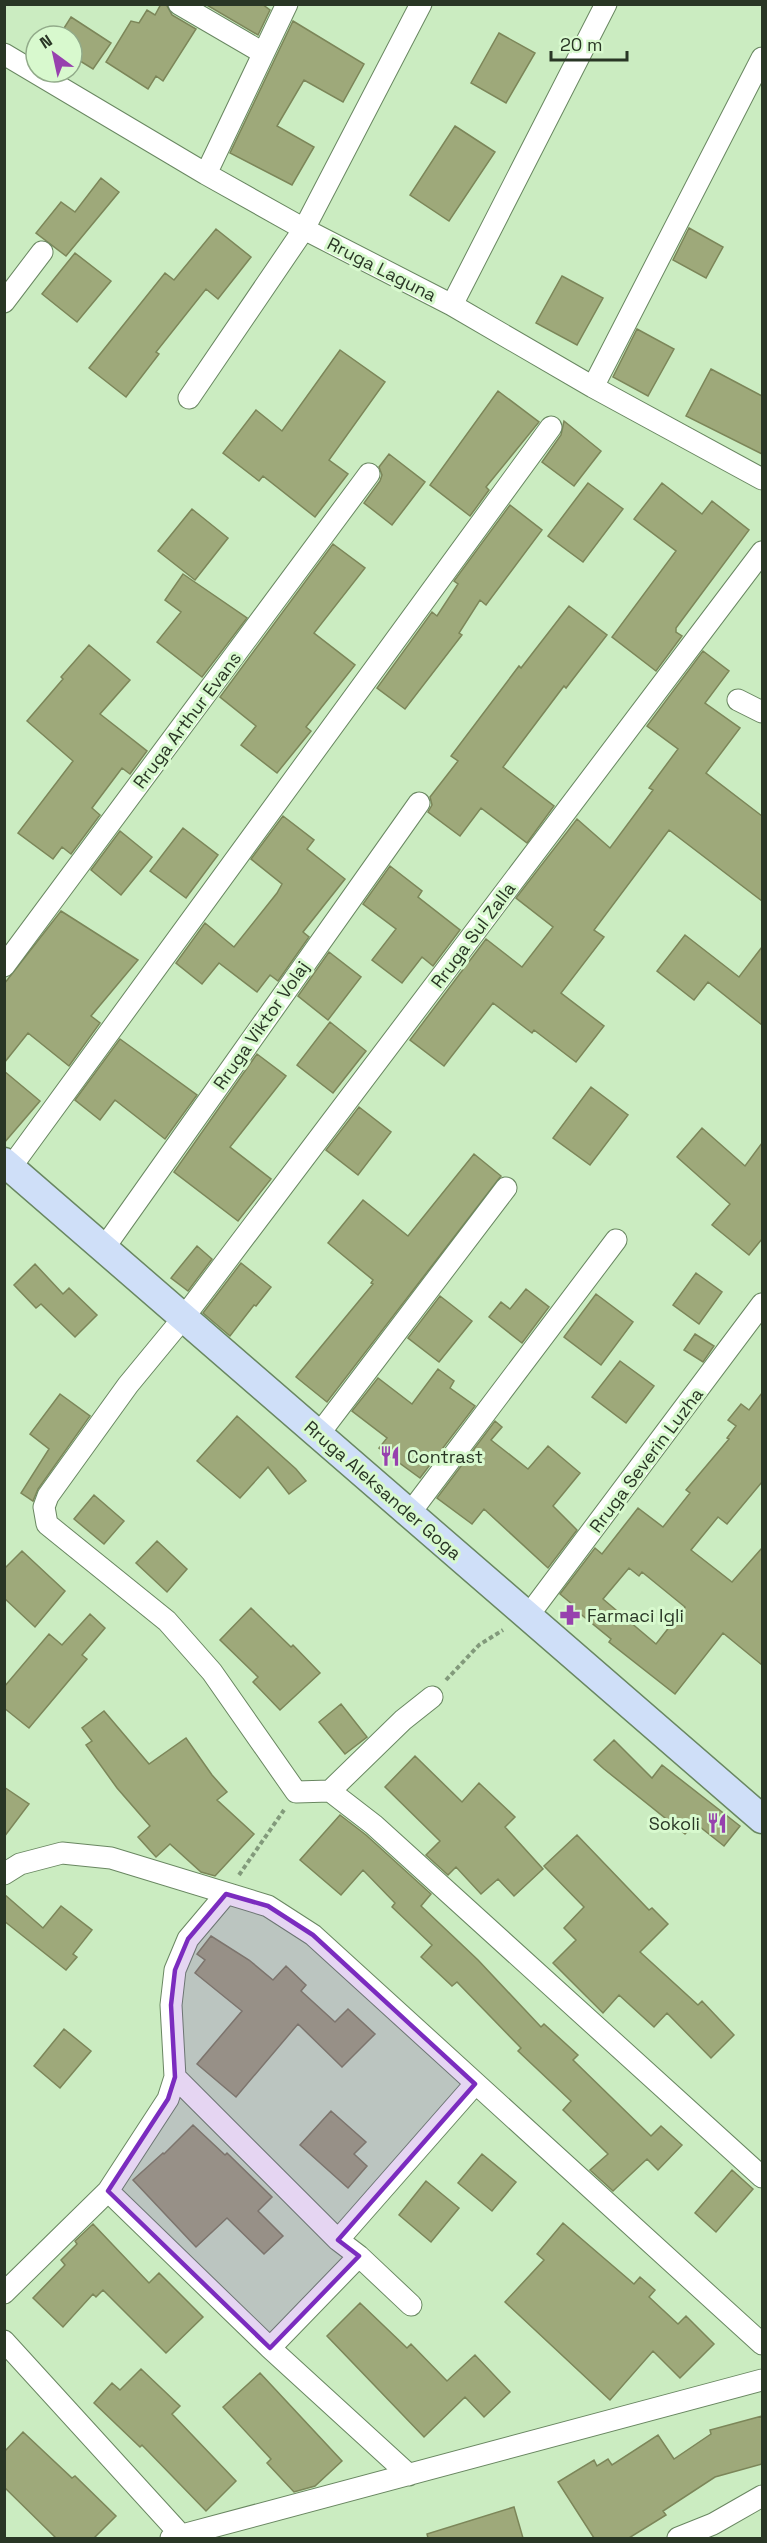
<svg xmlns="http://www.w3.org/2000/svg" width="767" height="2543" font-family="'Space Grotesk',sans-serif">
<rect width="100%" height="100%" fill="#cbecc1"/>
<!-- building -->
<path fill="#9ea97a" stroke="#7c8659" stroke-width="1.5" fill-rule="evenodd" d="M 161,4 L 166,4 L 172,15 L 196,29 L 163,81 L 156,76 L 148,89 L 106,62 L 131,21 L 139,23 L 147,10 L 155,15 Z
M 205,4 L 262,4 L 270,10 L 258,35 Z
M 71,17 L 111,43 L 93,69 L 72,56 L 72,36 L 59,36 Z
M 293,21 L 364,64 L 343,102 L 304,80 L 277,126 L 314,147 L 292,185 L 230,153 Z
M 499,33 L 535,53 L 506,103 L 471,83 Z
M 455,126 L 495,152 L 449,221 L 410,195 Z
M 101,178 L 119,192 L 66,256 L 36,233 L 61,202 L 75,212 Z
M 689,228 L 723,247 L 706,278 L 673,260 Z
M 216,229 L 251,257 L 218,299 L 206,289 L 156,352 L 159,354 L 126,397 L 89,368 L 165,273 L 174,280 Z
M 75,253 L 111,281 L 77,322 L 42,294 Z
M 562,276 L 603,298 L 577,345 L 536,323 Z
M 637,329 L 674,349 L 648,396 L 613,377 Z
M 340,350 L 385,382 L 329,460 L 348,474 L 315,517 L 263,476 L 259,481 L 223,453 L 256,410 L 282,431 Z
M 711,369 L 762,396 L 762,454 L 686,416 Z
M 498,391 L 539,422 L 486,487 L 489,490 L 470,516 L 430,485 Z
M 564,421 L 601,451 L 574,486 L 542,462 L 561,435 Z
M 389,454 L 425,482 L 392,525 L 364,503 L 380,481 L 382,475 L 379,467 Z
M 588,483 L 623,509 L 583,562 L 548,536 Z
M 662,483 L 702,514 L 712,501 L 749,530 L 676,628 L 676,632 L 682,636 L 656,671 L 612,637 L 676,551 L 634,519 Z
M 510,505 L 542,530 L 486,605 L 480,600 L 459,633 L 462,635 L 405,709 L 377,688 L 432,612 L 437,616 L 458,584 L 454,581 Z
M 192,509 L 228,538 L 195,580 L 158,551 Z
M 333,544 L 365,568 L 314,633 L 355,665 L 306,727 L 311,731 L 277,773 L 241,745 L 256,726 L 220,697 Z
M 183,574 L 247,618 L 202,677 L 157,642 L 181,612 L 165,600 Z
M 569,606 L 607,635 L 566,688 L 564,686 L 503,767 L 554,806 L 527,843 L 481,808 L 460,836 L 428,812 L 432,805 L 430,797 L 458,761 L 451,756 L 519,666 L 521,668 Z
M 89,645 L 130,680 L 100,714 L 147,751 L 130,774 L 122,768 L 92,808 L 100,815 L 71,854 L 62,847 L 53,859 L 18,833 L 73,761 L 27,721 L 63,679 L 61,677 Z
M 703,651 L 729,671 L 705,703 L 740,728 L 706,773 L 762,816 L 762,901 L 669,830 L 594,930 L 604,937 L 561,993 L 604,1026 L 576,1062 L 534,1030 L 532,1033 L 493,1003 L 444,1066 L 410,1040 L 486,939 L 522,967 L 553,927 L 516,898 L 577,819 L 610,848 L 653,790 L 649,788 L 678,749 L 647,726 Z
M 283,816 L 314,840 L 307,849 L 345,879 L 303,932 L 309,937 L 278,981 L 270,975 L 257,992 L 219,963 L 202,984 L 176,963 L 205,923 L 234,947 L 277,893 L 282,884 L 251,859 Z
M 183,828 L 218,855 L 186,898 L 150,871 Z
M 120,831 L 152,857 L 121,895 L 91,870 Z
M 390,866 L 422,891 L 418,897 L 460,930 L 433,966 L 422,957 L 402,983 L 372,960 L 396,929 L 363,904 Z
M 61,911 L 138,960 L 91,1016 L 100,1023 L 69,1066 L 28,1033 L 4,1063 L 4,984 Z
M 685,935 L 739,977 L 762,947 L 762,1025 L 708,982 L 694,1000 L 657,971 Z
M 329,952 L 361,977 L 328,1020 L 298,996 Z
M 330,1022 L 366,1051 L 333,1093 L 297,1065 Z
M 120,1039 L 197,1095 L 165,1139 L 115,1100 L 100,1120 L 75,1100 Z
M 257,1054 L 286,1076 L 230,1147 L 271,1179 L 238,1221 L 174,1172 Z
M 4,1071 L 40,1101 L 4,1143 Z
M 591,1087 L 628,1115 L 590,1165 L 553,1138 Z
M 359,1107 L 391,1132 L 358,1175 L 326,1150 Z
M 702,1128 L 745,1166 L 762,1143 L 762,1239 L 749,1255 L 712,1225 L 730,1204 L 677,1157 Z
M 474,1154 L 501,1176 L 327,1402 L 296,1377 L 373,1284 L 371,1283 L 373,1280 L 328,1243 L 363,1200 L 408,1236 Z
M 197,1246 L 212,1259 L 188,1291 L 171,1278 Z
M 241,1263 L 271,1287 L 256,1306 L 254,1305 L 230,1336 L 203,1313 Z
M 35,1264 L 63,1294 L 69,1288 L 97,1315 L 75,1337 L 41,1304 L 36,1308 L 14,1285 Z
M 696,1273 L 722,1292 L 699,1324 L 673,1305 Z
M 526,1289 L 549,1307 L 522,1343 L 489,1317 L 501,1302 L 510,1309 Z
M 596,1294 L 633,1322 L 601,1365 L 564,1337 Z
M 440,1296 L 472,1321 L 439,1362 L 408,1338 Z
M 695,1334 L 714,1346 L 703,1362 L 684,1350 Z
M 620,1361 L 654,1386 L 626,1423 L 592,1397 Z
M 438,1369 L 454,1381 L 450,1388 L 475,1406 L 420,1478 L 379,1448 L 387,1438 L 352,1411 L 378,1378 L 412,1404 Z
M 762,1393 L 762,1482 L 727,1524 L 718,1517 L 691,1550 L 732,1582 L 762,1548 L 762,1665 L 723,1633 L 675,1694 L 609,1642 L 611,1639 L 572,1607 L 573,1605 L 560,1594 L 595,1548 L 602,1554 L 638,1508 L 663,1527 L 690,1493 L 686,1490 L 729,1439 L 727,1438 L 736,1426 L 728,1420 L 741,1404 L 749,1410 ZM 629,1568 L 639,1576 L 642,1572 L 685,1607 L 656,1644 L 603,1599 Z
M 60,1394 L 90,1416 L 38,1489 L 33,1501 L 21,1493 L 49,1449 L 30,1434 Z
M 237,1416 L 296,1469 L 306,1481 L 289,1494 L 268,1467 L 240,1498 L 197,1461 Z
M 495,1421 L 502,1427 L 491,1440 L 528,1469 L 548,1446 L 580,1473 L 553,1506 L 577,1530 L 548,1568 L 484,1509 L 472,1524 L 437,1498 Z
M 94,1495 L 124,1521 L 104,1544 L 74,1519 Z
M 157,1541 L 187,1569 L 167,1592 L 136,1563 Z
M 22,1551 L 65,1591 L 35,1627 L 4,1598 L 4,1569 Z
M 251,1608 L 291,1647 L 293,1645 L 320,1673 L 280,1710 L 253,1682 L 258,1677 L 220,1640 Z
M 90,1614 L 105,1628 L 82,1655 L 87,1659 L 29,1728 L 4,1708 L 4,1687 L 49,1634 L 62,1645 Z
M 341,1704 L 367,1737 L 345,1754 L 319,1722 Z
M 104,1711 L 149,1764 L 186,1738 L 212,1775 L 227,1792 L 217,1800 L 254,1834 L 215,1876 L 201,1872 L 170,1844 L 156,1857 L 138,1837 L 150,1826 L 117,1788 L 86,1745 L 92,1741 L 82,1728 Z
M 614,1740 L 652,1778 L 662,1765 L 740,1826 L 724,1846 L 695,1823 L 685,1834 L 604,1769 L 594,1760 Z
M 415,1756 L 462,1802 L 479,1783 L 515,1817 L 505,1827 L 543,1869 L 514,1896 L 498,1879 L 481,1894 L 456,1867 L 448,1875 L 426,1855 L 440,1841 L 385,1787 Z
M 4,1787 L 29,1804 L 4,1837 Z
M 340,1815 L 366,1835 L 431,1894 L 421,1906 L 478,1960 L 541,2027 L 544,2024 L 578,2055 L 573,2060 L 651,2136 L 661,2126 L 682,2145 L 658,2170 L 647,2159 L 613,2191 L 590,2170 L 608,2154 L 563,2110 L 571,2101 L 518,2051 L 521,2048 L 457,1982 L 452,1986 L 421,1957 L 432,1945 L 392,1907 L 395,1903 L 363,1870 L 341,1895 L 300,1860 Z
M 577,1835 L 649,1910 L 652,1908 L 668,1924 L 640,1952 L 698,2005 L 702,2001 L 734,2035 L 711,2058 L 667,2013 L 654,2027 L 619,1995 L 603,2013 L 553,1963 L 576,1940 L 564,1928 L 584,1907 L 544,1866 Z
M 4,1894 L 43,1928 L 61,1906 L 92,1930 L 73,1954 L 77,1957 L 66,1970 L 4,1921 Z
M 211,1936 L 249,1960 L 273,1980 L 286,1966 L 306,1985 L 301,1991 L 335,2022 L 348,2009 L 375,2034 L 342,2067 L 298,2024 L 236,2097 L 197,2064 L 242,2011 L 195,1973 L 205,1960 L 197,1954 Z
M 64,2029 L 91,2051 L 60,2088 L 34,2066 Z
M 331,2111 L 366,2142 L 354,2154 L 367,2166 L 348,2188 L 300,2145 Z
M 193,2125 L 225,2155 L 227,2153 L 272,2197 L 258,2211 L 283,2236 L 264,2254 L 227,2218 L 196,2247 L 133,2180 L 163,2153 L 164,2154 Z
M 482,2154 L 516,2182 L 492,2211 L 458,2183 Z
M 732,2170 L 753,2189 L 716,2232 L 695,2213 Z
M 426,2181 L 459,2208 L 431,2242 L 399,2215 Z
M 563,2223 L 634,2284 L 640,2277 L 655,2290 L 649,2297 L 678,2324 L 686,2316 L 714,2344 L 680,2378 L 653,2351 L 610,2400 L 505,2302 L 544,2260 L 537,2254 Z
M 93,2224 L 149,2283 L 159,2273 L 203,2317 L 166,2353 L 103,2290 L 96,2297 L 93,2294 L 63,2327 L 33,2298 L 65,2265 L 61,2260 L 77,2244 L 75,2241 Z
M 360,2303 L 407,2348 L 411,2344 L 447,2381 L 475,2355 L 510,2392 L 484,2417 L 465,2397 L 424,2437 L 327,2336 Z
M 141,2369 L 180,2406 L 172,2414 L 236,2481 L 206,2511 L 142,2445 L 140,2447 L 94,2403 L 112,2383 L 120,2390 Z
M 260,2373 L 342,2461 L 315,2486 L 294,2492 L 267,2463 L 271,2459 L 223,2407 Z
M 762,2416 L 762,2464 L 715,2477 L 663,2511 L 666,2515 L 629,2538 L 594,2538 L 558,2482 L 594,2460 L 597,2466 L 608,2459 L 612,2465 L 658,2435 L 674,2459 L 711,2434 L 710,2430 Z
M 23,2432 L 72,2478 L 75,2476 L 116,2516 L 94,2538 L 56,2538 L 4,2487 L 4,2452 Z
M 514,2507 L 523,2538 L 428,2538 L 427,2534 Z"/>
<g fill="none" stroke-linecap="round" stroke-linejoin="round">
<!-- street casing -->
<g stroke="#698761" stroke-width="23">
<path id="street" d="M 179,4 L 263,53
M 4,54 L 206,174 L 304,229 L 452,305 L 593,387 L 762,479
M 206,174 L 287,4
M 4,302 L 42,252
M 452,305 L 606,4
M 593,387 L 762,58
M 189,398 L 304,229 L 421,4
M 762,552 L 184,1317 L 128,1385 L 48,1496 L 44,1507 L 47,1524 L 167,1621 L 212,1672 L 296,1792 L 330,1791 L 374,1825 L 762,2177
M 738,700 L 762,712
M 4,966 L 369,474
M 11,1167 L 551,427
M 104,1248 L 419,803
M 319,1434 L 506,1188
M 410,1513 L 616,1240
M 528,1616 L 762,1304
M 330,1791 L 403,1720 L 432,1697
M 4,1874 L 20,1864 L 62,1853 L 111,1858 L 268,1906 L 313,1935 L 762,2344
M 175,2077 L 338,2240 L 359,2256 L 411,2305
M 108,2191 L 270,2348 L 409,2475
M 338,2240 L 475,2084
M 4,2293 L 108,2191 L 168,2099 L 175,2077 L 171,2005 L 175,1970 L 188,1939 L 226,1894
M 4,2341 L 181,2535
M 270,2348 L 359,2256
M 171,2538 L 762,2380
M 678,2538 L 713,2524 L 762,2496"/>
</g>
<!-- secondary casing -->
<g stroke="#698761" stroke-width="31">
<path id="secondary" d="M 4,1162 L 762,1819"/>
</g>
<!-- path -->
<path stroke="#829a7b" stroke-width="4" stroke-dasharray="4.5 3" stroke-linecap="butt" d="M 446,1680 L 479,1645 L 503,1630
M 239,1875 L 284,1810"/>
<!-- street -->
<use href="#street" stroke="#fff" stroke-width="21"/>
<!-- secondary -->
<use href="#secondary" stroke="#cfdff8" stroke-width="28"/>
</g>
<!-- marked area -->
<path fill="#7b2cbf" fill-opacity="0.2" stroke="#7b2cbf" stroke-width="4.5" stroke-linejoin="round" d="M 226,1894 L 268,1906 L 313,1935 L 475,2084 L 338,2240 L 359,2256 L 270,2348 L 108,2191 L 168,2099 L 175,2077 L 171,2005 L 175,1970 L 188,1939 Z"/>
<!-- icons -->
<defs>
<g id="restaurant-bare" transform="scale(1.62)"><path d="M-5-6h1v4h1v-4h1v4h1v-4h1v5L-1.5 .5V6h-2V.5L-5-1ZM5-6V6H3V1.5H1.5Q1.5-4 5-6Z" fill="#9741ae" stroke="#d8f9ce" stroke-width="2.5" paint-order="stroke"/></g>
<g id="pharmacy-bare" transform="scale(1.62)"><path d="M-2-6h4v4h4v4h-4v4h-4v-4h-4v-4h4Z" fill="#9741ae" stroke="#d8f9ce" stroke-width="2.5" paint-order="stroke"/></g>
</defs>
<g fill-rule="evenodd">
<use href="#restaurant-bare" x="390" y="1456"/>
<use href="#pharmacy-bare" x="570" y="1615"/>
<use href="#restaurant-bare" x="717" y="1823"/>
</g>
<g text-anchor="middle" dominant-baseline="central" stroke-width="6" stroke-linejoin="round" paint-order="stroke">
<!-- street labels -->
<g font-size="18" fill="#293625" stroke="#d8f9ce">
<text transform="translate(382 269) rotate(27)">Rruga Laguna</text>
<text transform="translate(187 720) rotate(-53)">Rruga Arthur Evans</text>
<text transform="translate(473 935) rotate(-53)">Rruga Sul Zalla</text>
<text transform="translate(261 1025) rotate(-55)">Rruga Viktor Volaj</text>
<text transform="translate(646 1460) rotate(-53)">Rruga Severin Luzha</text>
<text transform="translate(383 1490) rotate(41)">Rruga Aleksander Goga</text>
</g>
<!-- poi labels -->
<g font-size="18" fill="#293625" stroke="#d8f9ce" text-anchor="start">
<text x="407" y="1456">Contrast</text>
<text x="587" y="1615">Farmaci Igli</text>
<text x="700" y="1823" text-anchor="end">Sokoli</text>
</g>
</g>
<!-- border -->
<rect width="767" height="2543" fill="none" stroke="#293625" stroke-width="12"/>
<!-- north arrow -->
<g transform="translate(54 54) rotate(327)"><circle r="28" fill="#d8f9ce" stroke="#92ab8a" stroke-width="1.5"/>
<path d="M0-4.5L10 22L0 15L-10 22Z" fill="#9741ae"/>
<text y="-9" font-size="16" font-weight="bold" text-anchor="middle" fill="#293625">N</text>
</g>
<!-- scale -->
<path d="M551 51v9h76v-9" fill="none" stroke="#293625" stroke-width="3"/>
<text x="560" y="51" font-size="18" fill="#293625" stroke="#d8f9ce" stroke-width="4.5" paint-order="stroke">20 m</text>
</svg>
